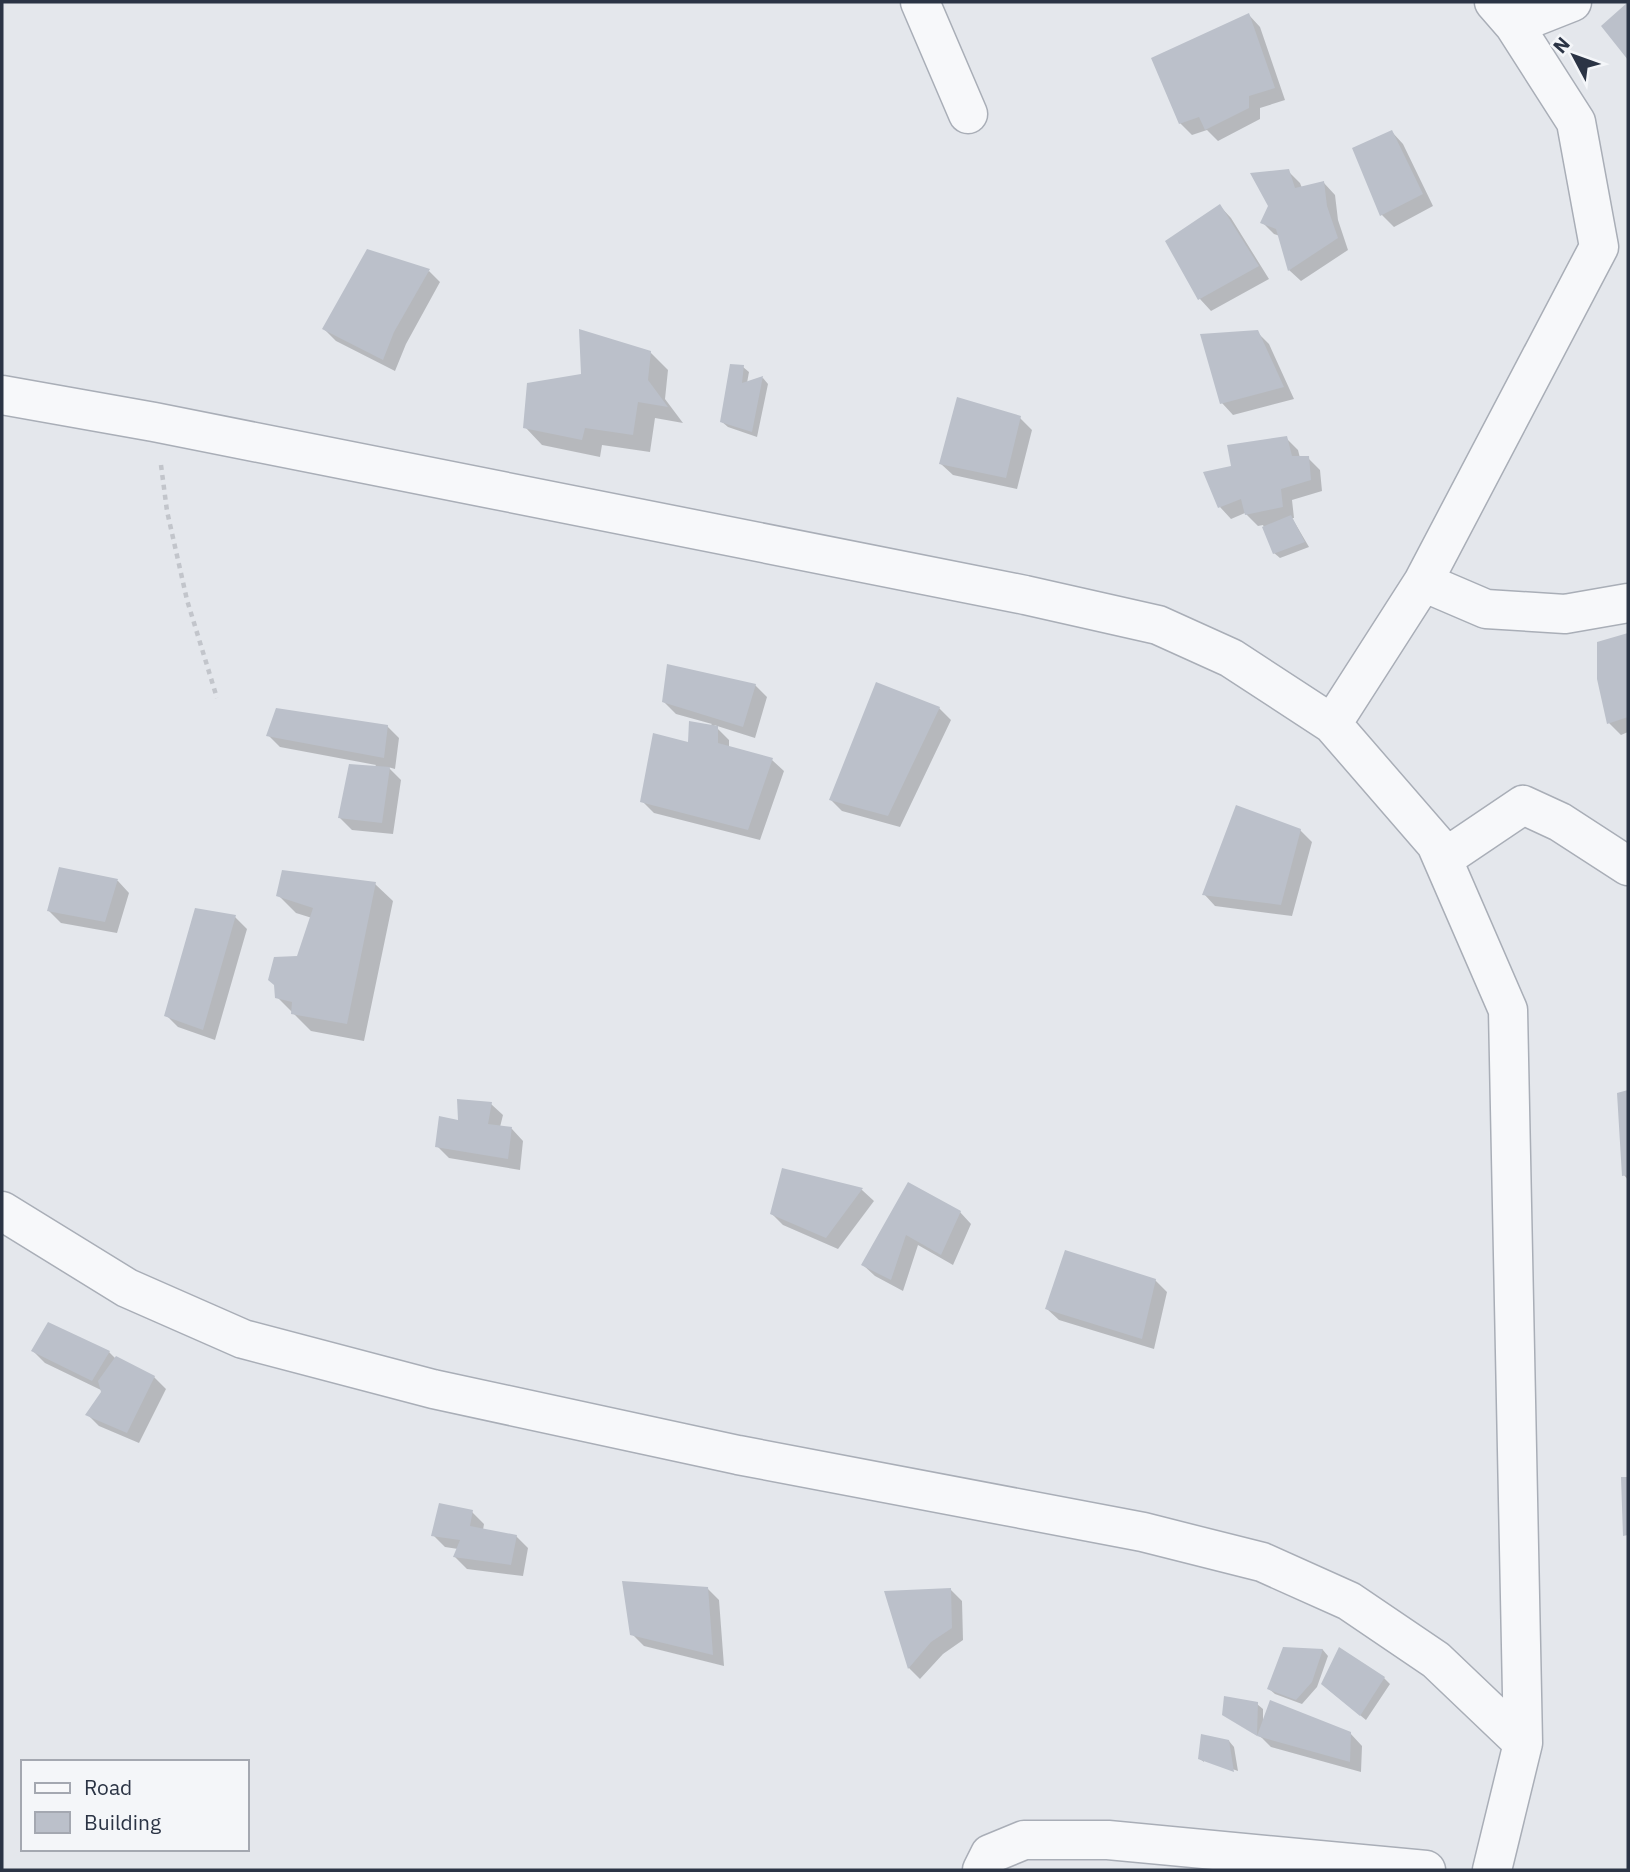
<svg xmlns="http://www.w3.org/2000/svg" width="1630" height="1872" font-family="'IBM Plex Sans',sans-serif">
<rect width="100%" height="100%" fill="#e4e7ec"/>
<!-- shadow -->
<path fill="#0003" d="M 1249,15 L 1260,27 L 1285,100 L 1260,108 L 1260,119 L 1218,141 L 1207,130 L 1192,135 L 1180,123 Z
M 1392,132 L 1403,144 L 1433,206 L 1394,227 L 1382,215 L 1355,149 Z
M 1288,171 L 1300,183 L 1302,188 L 1324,183 L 1335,195 L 1338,220 L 1348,250 L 1301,281 L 1289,270 L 1280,236 L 1274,234 L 1262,222 Z
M 1220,206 L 1231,218 L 1269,279 L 1211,311 L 1200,299 L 1167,241 Z
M 429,271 L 440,282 L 406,344 L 395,371 L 336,341 L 324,329 Z
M 1257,332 L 1269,344 L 1294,399 L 1233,415 L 1222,403 Z
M 650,352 L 668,370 L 665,399 L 683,423 L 655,418 L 650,452 L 602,445 L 600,457 L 542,445 L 525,427 L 583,375 Z
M 743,367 L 749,372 L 747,383 L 763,378 L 768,384 L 757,437 L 728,427 L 722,422 Z
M 1020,418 L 1032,430 L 1017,489 L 953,475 L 941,464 Z
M 1286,438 L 1298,450 L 1300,458 L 1308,458 L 1320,470 L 1322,491 L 1292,500 L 1294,518 L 1292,518 L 1309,547 L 1280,558 L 1274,553 L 1263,525 L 1258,526 L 1245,513 L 1231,519 L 1220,507 L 1233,468 Z
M 1628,635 L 1628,732 L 1621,735 L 1609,723 L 1598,644 Z
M 755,685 L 767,697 L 755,738 L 714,725 L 729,740 L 729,748 L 772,760 L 784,771 L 760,840 L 654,813 L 642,801 L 690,745 L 712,724 L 676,714 L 664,702 Z
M 939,708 L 951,720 L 900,827 L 842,811 L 831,800 Z
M 387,726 L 399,738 L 395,769 L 388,767 L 401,780 L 393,834 L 352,830 L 340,818 L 376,765 L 280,747 L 268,735 Z
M 1300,830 L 1312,842 L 1292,916 L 1215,906 L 1204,894 Z
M 61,870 L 118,881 L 129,893 L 117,933 L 61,923 L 49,911 Z
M 375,884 L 393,901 L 364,1041 L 311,1031 L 277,997 L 298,958 L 312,918 L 296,913 L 278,895 Z
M 235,917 L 247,929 L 215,1040 L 178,1027 L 166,1015 Z
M 1628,1092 L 1628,1180 L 1624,1175 L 1618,1095 Z
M 491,1104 L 503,1115 L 500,1127 L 512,1129 L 523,1141 L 520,1170 L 449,1158 L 437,1146 L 460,1122 Z
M 783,1171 L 862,1190 L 874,1201 L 838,1249 L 783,1225 L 771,1213 Z
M 909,1185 L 960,1212 L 971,1224 L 953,1265 L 918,1245 L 903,1291 L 875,1276 L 863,1265 Z
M 1155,1280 L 1167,1292 L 1154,1349 L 1059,1320 L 1047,1309 Z
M 49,1324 L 109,1352 L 115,1358 L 154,1377 L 166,1389 L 139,1443 L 99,1426 L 87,1414 L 103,1391 L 45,1363 L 33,1351 Z
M 472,1512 L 484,1524 L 483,1530 L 516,1536 L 528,1548 L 523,1576 L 467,1569 L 455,1557 L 458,1549 L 445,1547 L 433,1535 Z
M 707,1588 L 719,1600 L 724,1666 L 644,1646 L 632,1634 Z
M 950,1589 L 962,1601 L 963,1640 L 943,1654 L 920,1679 L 909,1668 L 896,1627 Z
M 1284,1649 L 1323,1650 L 1328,1656 L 1317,1687 L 1302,1704 L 1275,1694 L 1269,1689 Z
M 1384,1678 L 1390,1684 L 1366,1720 L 1329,1690 Z
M 1257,1704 L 1263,1709 L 1263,1724 L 1350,1733 L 1362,1746 L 1361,1772 L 1271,1747 L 1262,1738 L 1224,1714 Z
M 1229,1741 L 1234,1747 L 1238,1771 L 1204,1759 L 1204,1762 L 1200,1759 Z"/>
<!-- building -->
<path fill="#bbc0ca" d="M 1628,2 L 1628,60 L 1601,26 Z
M 1249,13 L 1275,88 L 1249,96 L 1249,108 L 1205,130 L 1199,117 L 1179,124 L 1151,58 Z
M 1392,130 L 1423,194 L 1380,216 L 1352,148 Z
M 1289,169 L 1295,188 L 1324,181 L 1327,206 L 1338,238 L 1288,271 L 1276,229 L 1260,223 L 1268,206 L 1250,173 Z
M 1220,204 L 1259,266 L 1198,300 L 1165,241 Z
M 367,249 L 430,269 L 394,332 L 383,360 L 322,329 Z
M 579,329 L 651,351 L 648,380 L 668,407 L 638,402 L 633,435 L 585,428 L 582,440 L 523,428 L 527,383 L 581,374 Z
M 1258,330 L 1284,387 L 1220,404 L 1200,334 Z
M 730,364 L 744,365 L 742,383 L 763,376 L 752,432 L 720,422 Z
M 957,397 L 1021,416 L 1006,478 L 939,464 Z
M 1287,436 L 1292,456 L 1309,456 L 1311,480 L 1281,489 L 1283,507 L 1245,515 L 1241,499 L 1218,508 L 1203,472 L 1231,466 L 1227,445 Z
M 1291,515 L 1305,542 L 1273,554 L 1262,527 Z
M 1628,633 L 1628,717 L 1607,724 L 1597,679 L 1597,642 Z
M 667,664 L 756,684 L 743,727 L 662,702 Z
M 876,682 L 940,707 L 888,816 L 829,800 Z
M 276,708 L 388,725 L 384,758 L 266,736 Z
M 689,721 L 718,726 L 718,743 L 773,758 L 748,830 L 640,802 L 653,733 L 688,742 Z
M 349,764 L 390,767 L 382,823 L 338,818 Z
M 1236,805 L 1301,829 L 1281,905 L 1202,895 Z
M 59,867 L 118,879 L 105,922 L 47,911 Z
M 282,870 L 376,882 L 347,1024 L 291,1014 L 292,1002 L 275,998 L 274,985 L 268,980 L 274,957 L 297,956 L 313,908 L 276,896 Z
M 195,908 L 236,915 L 203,1030 L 164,1016 Z
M 1628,1090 L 1628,1175 L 1622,1176 L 1617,1093 Z
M 457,1099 L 492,1102 L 488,1124 L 512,1127 L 508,1159 L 435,1147 L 439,1116 L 458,1120 Z
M 782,1168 L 863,1188 L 826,1238 L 770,1214 Z
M 908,1182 L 961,1211 L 941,1255 L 906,1235 L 891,1280 L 861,1265 Z
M 1065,1250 L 1156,1279 L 1142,1339 L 1045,1309 Z
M 48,1322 L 110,1351 L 92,1381 L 31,1351 Z
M 116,1356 L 155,1376 L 127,1433 L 85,1415 L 101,1392 L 98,1381 Z
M 1621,1477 L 1628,1477 L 1628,1535 L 1623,1536 Z
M 439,1503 L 473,1510 L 470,1526 L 517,1535 L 511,1565 L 453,1557 L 460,1540 L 431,1536 Z
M 622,1581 L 708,1587 L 713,1655 L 630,1635 Z
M 951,1588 L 952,1628 L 931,1642 L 908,1669 L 884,1591 Z
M 1283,1647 L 1323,1649 L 1312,1682 L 1296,1700 L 1267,1689 Z
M 1339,1647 L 1385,1677 L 1360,1716 L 1321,1684 Z
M 1224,1696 L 1258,1702 L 1257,1736 L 1270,1700 L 1351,1732 L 1350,1762 L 1257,1736 L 1222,1715 Z
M 1201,1734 L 1229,1740 L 1234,1772 L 1198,1759 Z"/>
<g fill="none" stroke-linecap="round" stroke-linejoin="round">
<!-- minor casing -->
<g stroke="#a9aeb7" stroke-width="41">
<path id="minor" d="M 920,2 L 968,114
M 1514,25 L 1572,2
M 2,395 L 154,422 L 1025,595 L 1158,625 L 1231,658 L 1332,724 L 1436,844 L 1508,1010 L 1523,1743 L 1492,1870
M 1423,582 L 1486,609 L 1565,614 L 1628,603
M 1332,724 L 1423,582 L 1599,247 L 1576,122 L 1514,25 L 1494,2
M 1443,859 L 1523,805 L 1560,822 L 1628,866
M 2,1211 L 127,1288 L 243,1339 L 433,1389 L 738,1455 L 1143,1532 L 1262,1562 L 1349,1601 L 1436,1660 L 1523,1743
M 982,1870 L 990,1854 L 1024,1840 L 1108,1840 L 1426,1870"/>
</g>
<!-- path -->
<path stroke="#c2c5cb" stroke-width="4.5" stroke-dasharray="5 5" stroke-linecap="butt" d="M 161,465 L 167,511 L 187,600 L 217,698"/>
<!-- minor -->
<use href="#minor" stroke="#f7f8fa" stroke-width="38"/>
</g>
<!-- border -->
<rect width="1630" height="1872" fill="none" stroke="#2b3445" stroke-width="7"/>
<!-- legend -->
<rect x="21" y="1760" width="228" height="91" fill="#f4f6f9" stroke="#a4a8b1" stroke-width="2"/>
<rect x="35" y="1783" width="35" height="10" fill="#f7f8fa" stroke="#a4a8b1" stroke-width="2"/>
<text x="84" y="1795" font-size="21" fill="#2b3445">Road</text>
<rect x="35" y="1812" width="35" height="21" fill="#bbc0ca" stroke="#a4a8b1" stroke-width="2"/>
<text x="84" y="1830" font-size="21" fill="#2b3445">Building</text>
<!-- north arrow -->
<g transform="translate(1574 56) rotate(311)" stroke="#f4f6f9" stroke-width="5" paint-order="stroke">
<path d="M0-5L12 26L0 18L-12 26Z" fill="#2b3445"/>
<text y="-10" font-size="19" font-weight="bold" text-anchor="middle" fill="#2b3445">N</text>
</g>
</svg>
